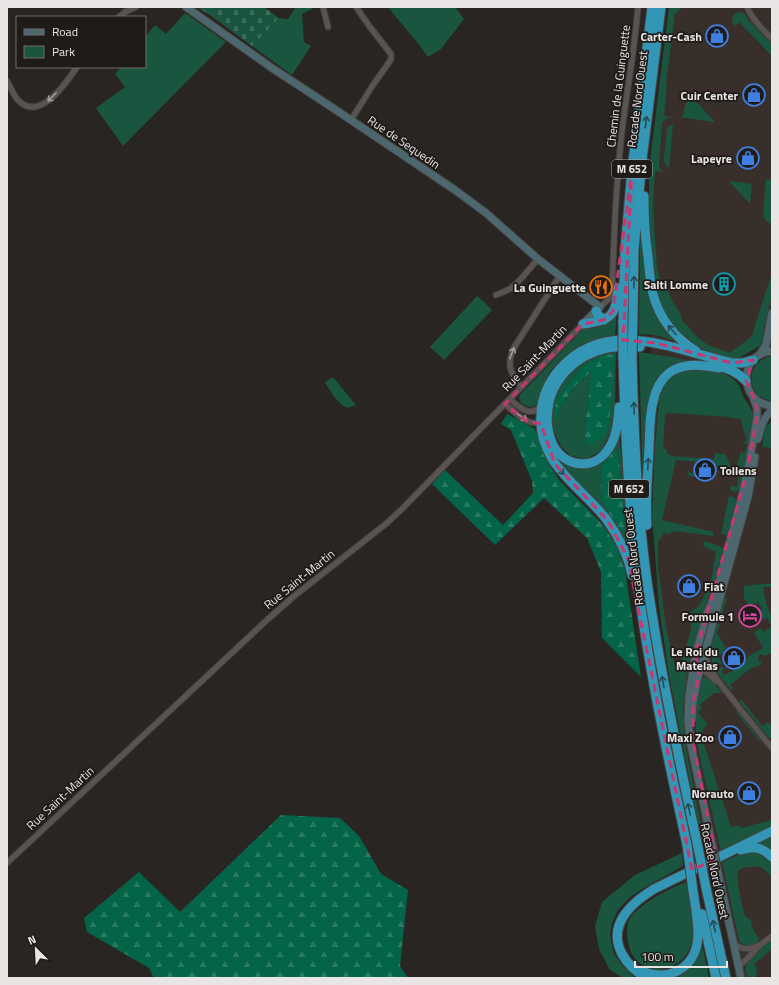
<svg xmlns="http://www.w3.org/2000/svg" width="779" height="985" font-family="'Titillium Web',sans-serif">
<defs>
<pattern id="forest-firs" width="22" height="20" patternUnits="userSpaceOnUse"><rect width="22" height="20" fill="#046447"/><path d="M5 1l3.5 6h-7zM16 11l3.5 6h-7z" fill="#297a61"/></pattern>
<pattern id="cemetery-stones" width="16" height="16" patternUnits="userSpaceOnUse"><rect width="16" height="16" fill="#1a553f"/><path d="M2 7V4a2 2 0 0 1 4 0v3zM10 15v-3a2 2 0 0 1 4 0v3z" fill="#3b6d5b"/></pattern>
</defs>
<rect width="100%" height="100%" fill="#292522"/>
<!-- built -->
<path fill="#392f2a" d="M 669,7 L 772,7 L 772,344 L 763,341 L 761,345 L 737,359 L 727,376 L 651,365 L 649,170 Z
M 652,412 L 753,417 L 753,422 L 762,447 L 772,448 L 772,978 L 741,978 L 739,966 L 702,844 L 669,676 L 659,606 L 655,551 Z"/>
<!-- green -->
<path fill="#1a553f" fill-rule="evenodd" d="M 296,7 L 312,7 L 312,9 L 302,14 L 304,42 L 311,46 L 292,75 L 252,46 L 279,18 L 288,19 Z
M 388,7 L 455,7 L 464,19 L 441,49 L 428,57 C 416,39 401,24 388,7 Z
M 669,7 L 682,7 L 675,14 L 666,83 L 667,85 L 664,116 L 682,118 L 686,103 L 692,97 L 715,122 C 705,121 675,115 667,118 C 665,119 664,121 662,123 L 659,166 L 661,170 L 665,172 L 655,171 L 653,204 L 655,238 L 657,268 L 661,284 L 667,286 L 669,294 L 674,304 L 680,313 L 682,320 L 697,337 L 708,345 L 730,353 L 752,336 L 755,325 L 772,273 L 772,296 L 765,323 L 763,333 L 763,341 L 761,345 L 737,359 L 718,355 L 706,351 L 694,344 L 682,334 L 669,320 L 661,305 L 657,292 L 650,242 L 649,170 Z
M 739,12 C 744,13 747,15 748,20 L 772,44 L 772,56 L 739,22 L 735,26 C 730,20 732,14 739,12 Z
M 185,13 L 226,42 L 123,146 L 96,108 L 125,87 L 115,74 L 121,67 L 145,67 L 145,37 L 155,25 L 166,34 Z
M 673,124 L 669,168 C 665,165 664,162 664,157 L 667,128 Z
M 766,179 L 772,180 L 772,224 C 767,223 764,219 763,215 Z
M 729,181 L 752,184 L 750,204 Z
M 641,235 L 659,320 L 676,341 L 656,335 L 639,334 L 640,246 Z
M 477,296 L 483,301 L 492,310 L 444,360 L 430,347 Z
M 617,310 L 615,336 C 605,338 593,340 583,345 C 567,352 551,367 544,383 C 541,389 542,398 537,404 C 533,409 525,407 521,403 L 519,398 L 520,395 L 585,327 Z
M 616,350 L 615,408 L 612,429 L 601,451 L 586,459 L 571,456 L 561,447 L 552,427 L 552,403 L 562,382 L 580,364 L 598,354 ZM 615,354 L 586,443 L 584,436 L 591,372 L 576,385 L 561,406 L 555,422 L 557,398 L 582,367 Z
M 639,352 L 678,358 L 691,362 L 660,377 L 643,480 L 642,460 Z
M 772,356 L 772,401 C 744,397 745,360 772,356 Z
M 697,369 C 710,371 729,371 738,384 C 741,388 742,394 744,398 C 751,408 753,409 753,422 L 745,467 L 743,468 L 738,467 L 737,465 L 741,452 L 745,453 L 747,444 L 742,443 L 747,441 L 740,418 L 735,419 L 730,417 L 670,413 L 666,414 L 665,417 L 663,446 L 667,451 L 667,454 L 671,455 L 671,456 L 714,459 L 715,453 L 725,454 L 726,456 L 732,469 L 734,472 L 742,474 L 743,475 L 739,490 L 735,492 L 730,490 L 731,486 L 737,487 L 739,476 L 727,473 L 727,468 L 702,462 L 676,460 L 662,520 L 714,532 L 713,536 L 676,531 L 668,534 L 665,532 L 658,542 L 658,568 L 666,626 L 676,671 L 679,671 L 691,630 L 690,612 L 698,607 L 705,594 L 708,582 L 711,582 L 716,551 L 711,550 L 703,546 L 704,541 L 724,548 L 714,583 L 709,596 L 687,670 L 683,709 L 686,749 L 705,844 L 702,844 L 669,676 L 659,606 L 652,515 L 655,450 L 659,400 L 664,386 L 669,380 L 675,375 L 683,371 Z
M 333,377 L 356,405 L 348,408 C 337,404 331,392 325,382 Z
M 772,421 L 772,448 L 762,447 L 765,427 Z
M 619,432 L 630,552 L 620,533 L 563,469 L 550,447 L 591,466 ZM 617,453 L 619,458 L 625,529 L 608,512 L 602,501 L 600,478 L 602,464 L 609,456 Z
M 688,472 L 714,479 L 713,481 L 687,475 Z
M 729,496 L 734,497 L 737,501 L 728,536 L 721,534 Z
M 761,584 L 772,584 L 772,587 L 763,587 C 765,597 766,608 772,616 L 772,652 L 767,655 L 765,656 L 762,654 L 759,655 L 758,657 L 758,660 L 760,662 L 763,661 L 759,666 L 751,668 L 730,685 L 733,688 L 731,690 L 715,670 L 723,666 L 724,669 L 722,671 L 724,675 L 736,669 L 735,666 L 748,659 L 747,657 L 763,648 L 754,632 L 761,628 L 763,632 L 772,627 L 767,618 L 758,622 L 754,614 L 762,609 L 758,602 L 749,606 L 744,598 L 744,586 Z
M 724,598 L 727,598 L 720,621 L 718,620 Z
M 717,624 L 720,624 L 717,633 L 726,648 L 723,650 L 725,652 L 718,656 L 722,664 L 714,668 C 708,651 712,640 717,624 Z
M 704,677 L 711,680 L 722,693 L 714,693 L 700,705 L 702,708 L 699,711 L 699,714 L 708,724 C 699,731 703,733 707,741 L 704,744 L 731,827 L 740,825 L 741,828 L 772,820 L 772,827 L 721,852 L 699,753 L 696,730 L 696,710 L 702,679 Z
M 741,699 L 762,726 L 768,722 L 772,727 L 772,738 L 768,737 L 739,701 Z
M 737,711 L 761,741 L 760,742 L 736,712 Z
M 772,836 L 772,855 L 748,847 Z
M 758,850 L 772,861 L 772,878 C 766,870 762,865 751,867 C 747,867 742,867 739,870 C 734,875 743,908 745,916 L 746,917 L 751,920 L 752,927 L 759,939 L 759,941 C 752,946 745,949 739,940 L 722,862 L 747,851 Z
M 682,853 L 683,866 L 671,873 L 642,889 L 629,898 L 618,910 L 612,923 L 610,935 L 614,954 L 623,966 L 633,976 L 637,978 L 623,978 L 610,970 L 599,949 L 595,926 L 602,902 L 635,875 Z
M 686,882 C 690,902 696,925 691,945 C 684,970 648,979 633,956 C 629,950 628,942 627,936 C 627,927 627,920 634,913 C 648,899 669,889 686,882 Z
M 772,939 L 772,949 L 754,964 L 757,968 L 756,978 C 746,978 745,975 746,965 L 751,959 L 760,951 L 759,949 Z
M 702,944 L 709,978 L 673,978 C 684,975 693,967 698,957 C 700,953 701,948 702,944 Z"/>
<!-- forest -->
<path fill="url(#forest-firs)" d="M 615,354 L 609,423 L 607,432 L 593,444 L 586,443 L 584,436 L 591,372 L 576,385 L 561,406 L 555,423 L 554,414 L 557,398 L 582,367 L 601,356 Z
M 507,414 L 535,429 L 541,446 L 549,464 L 559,480 L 604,526 L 617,547 L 625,570 L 641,677 L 602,638 L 601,572 L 587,538 L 544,498 L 495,545 L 432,484 L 445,470 L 503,525 L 533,493 L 532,481 L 511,430 L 501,424 Z
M 612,451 L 617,453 L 619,458 L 625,529 L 623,531 L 620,530 L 608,512 L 602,501 L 600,478 L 602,464 L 609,456 Z
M 281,815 L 340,818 L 359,836 L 381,874 L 408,890 L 400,966 L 408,978 L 154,978 L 149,968 L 87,932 L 84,918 L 139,872 L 180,912 Z"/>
<!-- cemetery -->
<path fill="url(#cemetery-stones)" d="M 196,7 L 264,7 L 279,18 L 252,46 L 210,15 Z"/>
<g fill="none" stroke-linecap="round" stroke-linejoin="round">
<!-- street casing -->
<g stroke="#464240" stroke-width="7">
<path id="street" d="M 323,7 L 328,27
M 747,7 C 752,20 763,29 772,39
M 119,17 L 125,12 L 136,7
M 7,81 C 11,87 13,95 18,100 C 40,123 66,83 77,67
M 351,120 L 373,85 L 390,61 L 391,59 L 391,54 L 370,27 L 356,7
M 496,295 L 510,289 L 520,280 L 538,259
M 600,307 L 609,299 L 612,293 C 614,236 616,179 623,122 C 628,84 635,46 638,7
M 522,387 C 509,373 506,363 515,346 L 557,280 L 561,277
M 510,399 C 518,407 532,419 541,405
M 505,404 C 515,413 526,425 541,423
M 705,653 C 707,671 729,694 740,709 C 751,722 761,735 772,748
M 699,667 L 708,674 L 716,681
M 7,863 L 268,619 L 293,597 L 387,523 L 402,509 L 583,324
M 734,944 C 743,950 750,950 760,945 L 747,959 L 739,966
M 760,945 L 772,936"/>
</g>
<!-- secondary casing -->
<g stroke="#464240" stroke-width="9">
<path id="secondary" d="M 186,7 L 272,68 L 336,110 L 455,190 L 486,213 L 538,259 L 600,307 L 583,324
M 772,351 C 738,354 738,402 772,406
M 760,354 L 766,345 L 772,313
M 758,439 C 761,427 763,418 772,410
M 692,719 L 693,703 L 698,677 L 748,497 L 755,457
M 712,844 L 690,741 L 688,720 L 689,695 L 695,656 L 707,614 L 717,590 L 742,496 L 750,459 L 757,417 L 757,408 L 753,397
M 718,872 L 741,978"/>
</g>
<!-- highway casing -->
<g stroke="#464240" stroke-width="11">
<path id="highway" d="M 644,196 C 644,217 645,237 648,257 C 649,269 650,282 653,294 C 659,318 675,338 696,351
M 596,311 L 598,315 L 604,320
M 633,321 L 634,250 L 642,160 L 661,7
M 623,322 L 625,250 L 632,169 L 652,7
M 583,324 C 610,321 617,316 618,288
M 623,358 C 625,428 628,499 636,569 C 647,662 667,754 687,845
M 632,358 C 634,435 637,512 648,588 C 661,675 679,761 698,847
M 713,364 C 726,368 737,371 746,381
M 619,407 C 618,421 617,436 609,448 C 595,471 565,468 553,445 C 548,434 546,421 548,409 C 551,379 577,354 607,348 C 618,346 630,346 640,347
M 647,525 C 645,500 648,474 649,448 C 650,433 649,417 653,402 C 655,392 660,380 669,373 C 683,362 703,365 719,368
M 632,575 C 628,555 619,537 607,520 C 581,486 537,464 541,414 C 542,397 548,383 559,370 C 606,315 675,350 732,363 L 742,363 L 753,360
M 741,850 C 755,846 762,847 772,857
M 706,888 L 726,978
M 702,914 L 716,978
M 641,971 C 652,975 664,977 675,972 C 708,958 697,918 693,891
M 647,978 C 636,972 628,965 622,954 C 607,925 631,903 654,889 L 772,831"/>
</g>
<!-- street -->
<use href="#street" stroke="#595351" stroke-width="5"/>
<!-- secondary -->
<use href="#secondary" stroke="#4d676f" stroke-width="7"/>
<!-- highway -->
<use href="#highway" stroke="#3296b4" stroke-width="9"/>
<!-- secondary-bridge casing -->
<g stroke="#464240" stroke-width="9" stroke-linecap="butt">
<path id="secondary-bridge" d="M 712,844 L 718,872"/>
</g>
<!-- highway-bridge casing -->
<g stroke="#464240" stroke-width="11" stroke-linecap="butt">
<path id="highway-bridge" d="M 623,358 L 623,322
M 632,358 L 633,321
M 687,845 L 693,891
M 698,847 L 706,888"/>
</g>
<!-- secondary-bridge -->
<use href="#secondary-bridge" stroke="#4d676f" stroke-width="7"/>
<!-- highway-bridge -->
<use href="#highway-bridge" stroke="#3296b4" stroke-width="9"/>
</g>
<!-- one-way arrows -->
<defs><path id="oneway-shaft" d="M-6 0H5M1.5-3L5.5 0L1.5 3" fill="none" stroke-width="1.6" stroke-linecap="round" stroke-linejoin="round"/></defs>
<g stroke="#a19c9a">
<use href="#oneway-shaft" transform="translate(52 97) rotate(135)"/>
<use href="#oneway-shaft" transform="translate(512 353) rotate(-69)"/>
<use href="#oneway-shaft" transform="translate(522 417) rotate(35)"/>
</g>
<g stroke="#274c57">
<use href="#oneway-shaft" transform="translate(646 122) rotate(-83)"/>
<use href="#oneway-shaft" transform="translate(634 282) rotate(-89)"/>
<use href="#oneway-shaft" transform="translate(672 330) rotate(-131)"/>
<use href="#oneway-shaft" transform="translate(634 408) rotate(-92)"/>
<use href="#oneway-shaft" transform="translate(648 464) rotate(-87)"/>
<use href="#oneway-shaft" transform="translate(560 470) rotate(51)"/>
<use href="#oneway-shaft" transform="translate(663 682) rotate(-100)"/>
<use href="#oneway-shaft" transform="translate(689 809) rotate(-102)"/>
<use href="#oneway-shaft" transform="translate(714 926) rotate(-102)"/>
</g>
<!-- marked area -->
<path fill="none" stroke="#c83770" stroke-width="3" stroke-dasharray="8 5" stroke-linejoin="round" d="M 632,169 L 623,340 L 656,343 L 732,363 L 753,360 L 746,381 L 756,403 L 757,417 L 747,472 L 695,656 L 700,669 L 693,703 L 693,742 L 716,859 L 692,870 L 628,559 L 608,521 L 555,464 L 541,424 L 525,420 L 505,404 L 583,324 L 604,320 L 613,311 Z"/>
<!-- icons -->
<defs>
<g id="shop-ring" transform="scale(1.15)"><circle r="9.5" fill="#1f1b19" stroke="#3f7fe0" stroke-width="1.5"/><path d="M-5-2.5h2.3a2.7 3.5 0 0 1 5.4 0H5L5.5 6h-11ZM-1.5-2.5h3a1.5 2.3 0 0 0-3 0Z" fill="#3f7fe0"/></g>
<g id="building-ring" transform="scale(1.15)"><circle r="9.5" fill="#1f1b19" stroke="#0f9aa8" stroke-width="1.5"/><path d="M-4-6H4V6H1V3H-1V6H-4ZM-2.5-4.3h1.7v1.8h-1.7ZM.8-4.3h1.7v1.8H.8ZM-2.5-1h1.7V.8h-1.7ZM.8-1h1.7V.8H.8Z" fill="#0f9aa8"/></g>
<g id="restaurant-ring" transform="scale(1.15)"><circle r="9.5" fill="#1f1b19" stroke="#e8710a" stroke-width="1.5"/><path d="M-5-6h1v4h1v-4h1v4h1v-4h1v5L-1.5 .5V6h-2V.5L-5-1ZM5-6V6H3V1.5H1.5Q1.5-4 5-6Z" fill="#e8710a"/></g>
<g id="hotel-ring" transform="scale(1.15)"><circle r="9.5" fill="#1f1b19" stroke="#d1479c" stroke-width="1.5"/><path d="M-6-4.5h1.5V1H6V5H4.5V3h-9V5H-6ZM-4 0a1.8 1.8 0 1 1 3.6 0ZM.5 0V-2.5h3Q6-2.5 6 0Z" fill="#d1479c"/></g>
</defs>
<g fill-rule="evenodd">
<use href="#shop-ring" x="717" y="36"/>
<use href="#shop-ring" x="754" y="95"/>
<use href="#shop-ring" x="748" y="158"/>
<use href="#building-ring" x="724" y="284"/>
<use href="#restaurant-ring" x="601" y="287"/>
<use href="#shop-ring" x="705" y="470"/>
<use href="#shop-ring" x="689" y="586"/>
<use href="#hotel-ring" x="750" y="616"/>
<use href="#shop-ring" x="734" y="658"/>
<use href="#shop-ring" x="730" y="737"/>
<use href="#shop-ring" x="749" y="793"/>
</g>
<g text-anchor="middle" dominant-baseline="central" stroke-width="3.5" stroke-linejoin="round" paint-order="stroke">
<!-- shield labels -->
<g fill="#1f1b19" stroke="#aca8a7" stroke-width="1">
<rect x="612" y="160" width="40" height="18" rx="3"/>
<rect x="609" y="480" width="40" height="18" rx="3"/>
</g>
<g font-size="11" font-weight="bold" fill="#e9e5e4">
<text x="632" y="169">M 652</text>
<text x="629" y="489">M 652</text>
</g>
<!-- poi labels -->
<g font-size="12" font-weight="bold" fill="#e9e5e4" stroke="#1f1b19" text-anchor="end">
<text x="702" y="36">Carter-Cash</text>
<text x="738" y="95">Cuir Center</text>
<text x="732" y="158">Lapeyre</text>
<text x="708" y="284">Salti Lomme</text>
<text x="586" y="287">La Guinguette</text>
<text x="720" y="470" text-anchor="start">Tollens</text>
<text x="704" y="586" text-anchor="start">Fiat</text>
<text x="734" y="616">Formule 1</text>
<text x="718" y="651">Le Roi du<tspan x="718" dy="14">Matelas</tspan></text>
<text x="714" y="737">Maxi Zoo</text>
<text x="734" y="793">Norauto</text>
</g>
<!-- street labels -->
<g font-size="12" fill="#e9e5e4" stroke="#1f1b19">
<text transform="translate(618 86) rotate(-83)">Chemin de la Guinguette</text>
<text transform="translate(637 99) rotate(-83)">Rocade Nord Ouest</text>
<text transform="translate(404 142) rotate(34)">Rue de Sequedin</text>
<text transform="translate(534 358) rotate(-46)">Rue Saint-Martin</text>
<text transform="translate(633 557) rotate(-97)">Rocade Nord Ouest</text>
<text transform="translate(299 579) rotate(-39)">Rue Saint-Martin</text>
<text transform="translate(60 798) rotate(-43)">Rue Saint-Martin</text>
<text transform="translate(715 871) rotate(78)">Rocade Nord Ouest</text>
</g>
</g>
<!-- border -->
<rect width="779" height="985" fill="none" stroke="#e9e5e4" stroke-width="16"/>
<!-- legend -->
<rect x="16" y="16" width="130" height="52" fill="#1f1b19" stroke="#706c6a"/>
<rect x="24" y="29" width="20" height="6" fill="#4d676f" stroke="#706c6a"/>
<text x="52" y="36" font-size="12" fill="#e9e5e4">Road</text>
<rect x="24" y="46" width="20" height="12" fill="#1a553f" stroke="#706c6a"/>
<text x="52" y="56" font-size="12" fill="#e9e5e4">Park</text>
<!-- north arrow -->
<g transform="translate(36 949) rotate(336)" stroke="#1f1b19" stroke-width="3" paint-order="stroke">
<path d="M0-3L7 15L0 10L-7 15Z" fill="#e9e5e4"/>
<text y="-6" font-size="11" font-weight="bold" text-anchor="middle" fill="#e9e5e4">N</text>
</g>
<!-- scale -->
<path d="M635 961v6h92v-6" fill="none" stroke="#e9e5e4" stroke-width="2"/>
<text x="641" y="961" font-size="12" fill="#e9e5e4" stroke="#1f1b19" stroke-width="3" paint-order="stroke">100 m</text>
</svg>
